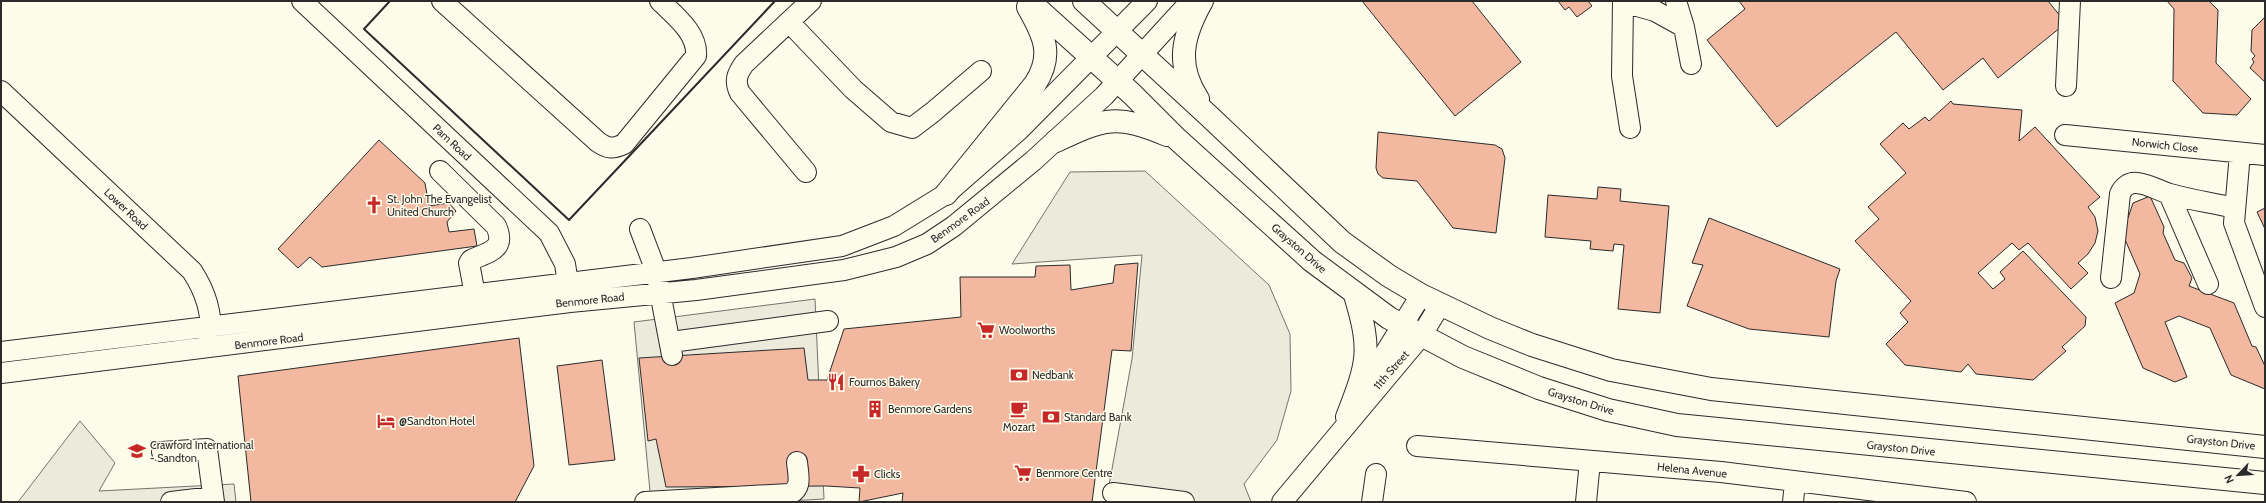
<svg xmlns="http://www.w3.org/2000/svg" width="2266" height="503" font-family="Cabin,sans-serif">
<rect width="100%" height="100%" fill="#fdfbea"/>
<!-- parking -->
<path fill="#eceadb" stroke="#74746e" d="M 1145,171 L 1269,285 L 1290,334 L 1291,391 L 1277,440 L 1244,484 L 1251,502 L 1106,502 L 1132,359 L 1142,255 L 1012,264 L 1070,172 Z
M 815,299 L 824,499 L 770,502 L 651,502 L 634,322 Z
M 80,421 L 115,463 L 99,491 L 234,484 L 236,502 L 18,502 Z"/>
<!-- building -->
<path fill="#f2b8a0" stroke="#2b2b2b" d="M 1362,1 L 1472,1 L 1521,62 L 1455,116 Z
M 1558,1 L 1588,1 L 1592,6 L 1577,17 L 1569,7 L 1565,10 Z
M 1739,1 L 2048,1 L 2066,23 L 1998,78 L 1983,58 L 1943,90 L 1896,32 L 1777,127 L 1707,40 L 1745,9 Z
M 2167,1 L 2209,1 L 2218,10 L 2216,63 L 2251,99 L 2237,115 L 2203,113 L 2173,81 L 2174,9 Z
M 2265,17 L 2265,82 L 2250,68 L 2254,62 L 2252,59 L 2255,56 L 2251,51 L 2252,30 Z
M 1951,101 L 1953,104 L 2022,110 L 2019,141 L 2035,127 L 2100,197 L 2088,207 L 2095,217 L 2098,231 L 2095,243 L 2088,254 L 2078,263 L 2088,273 L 2071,289 L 2028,243 L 2019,250 L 2012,243 L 1978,273 L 1993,289 L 2005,279 L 2000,272 L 2023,251 L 2086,317 L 2085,326 L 2062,347 L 2066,351 L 2033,380 L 1976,374 L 1968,364 L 1961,372 L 1905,365 L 1886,344 L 1908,322 L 1900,313 L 1911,301 L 1855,241 L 1879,219 L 1868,207 L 1906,173 L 1880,144 L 1903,123 L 1909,129 L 1925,117 L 1929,121 Z
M 1378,132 L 1495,145 L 1502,149 L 1505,158 L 1496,233 L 1453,228 L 1417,181 L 1383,178 L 1378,174 L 1376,168 Z
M 379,140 L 425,183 L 429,206 L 449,203 L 456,211 L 447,222 L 449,232 L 474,229 L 477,246 L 322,267 L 310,257 L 298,268 L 278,249 Z
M 1598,187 L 1621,189 L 1620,201 L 1669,206 L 1660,313 L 1618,309 L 1624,245 L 1614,244 L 1613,251 L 1590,249 L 1591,241 L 1545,237 L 1548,195 L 1597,199 Z
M 2150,196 L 2164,227 L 2163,233 L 2175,260 L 2184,263 L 2192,278 L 2189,286 L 2234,303 L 2252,346 L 2256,347 L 2265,366 L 2265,389 L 2231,375 L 2210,328 L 2179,316 L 2165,322 L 2187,377 L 2175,382 L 2143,368 L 2115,303 L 2134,293 L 2140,274 L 2120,228 L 2123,220 L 2128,218 L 2133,203 Z
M 2265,208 L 2265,229 L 2257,212 Z
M 1709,218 L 1840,269 L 1836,281 L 1829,337 L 1749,329 L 1687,306 L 1703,265 L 1692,263 Z
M 1138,263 L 1131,351 L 1112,350 L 1092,502 L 902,502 L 903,493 L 859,502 L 860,488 L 826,486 L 666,487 L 656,439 L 648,441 L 639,358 L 804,348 L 808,380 L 827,380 L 844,329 L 961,317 L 960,277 L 1035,277 L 1036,266 L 1070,265 L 1071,290 L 1113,283 L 1115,265 Z
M 519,338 L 534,466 L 515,502 L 251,502 L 238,376 Z
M 602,360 L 615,460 L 569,465 L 557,366 Z"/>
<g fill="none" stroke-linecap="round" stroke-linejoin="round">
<!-- minor casing -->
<g stroke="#2b2b2b" stroke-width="22">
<path id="minor" d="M 302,1 L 549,233 L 565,264 L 570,296
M 442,1 L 598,142 C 608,149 613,149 624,144 L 696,56 C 698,33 675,16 660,1
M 1623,1 L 1622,76 L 1630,128
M 1676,1 L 1684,27 L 1691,64
M 1623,2 L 1655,11 L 1684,27
M 789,22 L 853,89 L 891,122 L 912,128 L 933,112 L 981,71
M 2066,86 L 2070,1
M 1,91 L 192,271 C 207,294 211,312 212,340
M 2065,135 L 2265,155
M 2240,153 L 2234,223 L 2265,307
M 440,171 L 496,226 C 507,250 488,252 471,260 L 469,263 L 475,295
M 806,172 L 740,93 C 734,81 737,74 744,64 L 811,1
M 2169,194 L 2208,284
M 640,229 L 656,271 L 672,355
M 2111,278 L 2120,194 C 2123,187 2129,182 2137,183 C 2149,184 2159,191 2170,194 C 2191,200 2213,203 2234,208
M 671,342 L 828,321
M 1,352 L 692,268 L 842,246 L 894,226 L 946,194 L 1019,130 L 1147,1
M 1,373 L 570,302 L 696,290 L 844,270 L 896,257 L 927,244 L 954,226 L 1033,161 L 1104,96 L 1191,1
M 1363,389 L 1421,295
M 1417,446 L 1721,472 L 1966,502
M 162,452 L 207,449 L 214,502
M 1113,493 L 1184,502
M 171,502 L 213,497
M 645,502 L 789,494 C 803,489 798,474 797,462
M 1282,502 L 1421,336 L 1440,305
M 1372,502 L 1376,474
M 1586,502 L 1590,461
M 1793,502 L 1795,482"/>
</g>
<!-- major casing -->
<g stroke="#2b2b2b" stroke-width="24">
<path id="major" d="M 1029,1 L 1132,94 L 1177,139 L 1312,261 L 1389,318 L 1463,357 L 1539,388 L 1608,410 L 1677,425 L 2265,483
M 1084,1 L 1209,116 L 1342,242 L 1389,276 L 1421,295 L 1490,328 L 1532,345 L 1611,370 L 1711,389 L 2265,447
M 1198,99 C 1175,64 1183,35 1202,1
M 1056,141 C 1104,118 1117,114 1167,135
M 946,194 L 1035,84 C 1054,55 1044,35 1028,7
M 1347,417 C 1368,363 1372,351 1355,295"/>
</g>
<!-- minor -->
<use href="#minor" stroke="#fdfbea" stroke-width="20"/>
<!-- major -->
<use href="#major" stroke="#fdfbea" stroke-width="22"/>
<!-- wall -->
<path stroke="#2b2b2b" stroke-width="2" d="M 390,1 L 364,29 L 569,220 L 775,1"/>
</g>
<!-- icons -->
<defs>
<g id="church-bare" transform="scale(1.38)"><path d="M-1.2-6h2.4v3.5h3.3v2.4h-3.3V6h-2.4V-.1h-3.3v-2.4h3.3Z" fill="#c62828" stroke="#fdfbea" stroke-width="2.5" paint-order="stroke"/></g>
<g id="supermarket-bare" transform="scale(1.38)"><path d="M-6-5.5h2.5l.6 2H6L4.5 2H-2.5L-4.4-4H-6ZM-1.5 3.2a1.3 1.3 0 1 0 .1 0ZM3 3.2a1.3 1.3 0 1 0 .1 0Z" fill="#c62828" stroke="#fdfbea" stroke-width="2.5" paint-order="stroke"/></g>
<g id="bank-bare" transform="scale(1.38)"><path d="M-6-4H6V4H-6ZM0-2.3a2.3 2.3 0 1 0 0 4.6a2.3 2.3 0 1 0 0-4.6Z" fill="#c62828" stroke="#fdfbea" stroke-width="2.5" paint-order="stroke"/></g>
<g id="restaurant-bare" transform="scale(1.38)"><path d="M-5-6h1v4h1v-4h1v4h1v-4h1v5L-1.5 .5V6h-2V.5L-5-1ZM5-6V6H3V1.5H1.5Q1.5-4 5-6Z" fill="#c62828" stroke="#fdfbea" stroke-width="2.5" paint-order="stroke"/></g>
<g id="building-bare" transform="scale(1.38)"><path d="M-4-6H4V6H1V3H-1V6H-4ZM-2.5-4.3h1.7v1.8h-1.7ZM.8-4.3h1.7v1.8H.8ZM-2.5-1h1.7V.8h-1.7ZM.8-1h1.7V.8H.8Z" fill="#c62828" stroke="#fdfbea" stroke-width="2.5" paint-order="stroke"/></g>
<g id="cafe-bare" transform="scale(1.38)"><path d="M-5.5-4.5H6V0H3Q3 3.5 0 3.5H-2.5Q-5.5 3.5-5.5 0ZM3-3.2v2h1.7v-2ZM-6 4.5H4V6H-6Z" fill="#c62828" stroke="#fdfbea" stroke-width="2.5" paint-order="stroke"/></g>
<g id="hotel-bare" transform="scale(1.38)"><path d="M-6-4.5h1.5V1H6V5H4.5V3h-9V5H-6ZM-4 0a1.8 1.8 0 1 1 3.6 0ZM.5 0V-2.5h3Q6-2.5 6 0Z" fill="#c62828" stroke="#fdfbea" stroke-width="2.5" paint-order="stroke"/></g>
<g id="school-bare" transform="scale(1.38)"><path d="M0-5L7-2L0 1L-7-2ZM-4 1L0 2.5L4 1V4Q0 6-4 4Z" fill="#c62828" stroke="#fdfbea" stroke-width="2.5" paint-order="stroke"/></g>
<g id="pharmacy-bare" transform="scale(1.38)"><path d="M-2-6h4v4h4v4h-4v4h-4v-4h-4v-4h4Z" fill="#c62828" stroke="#fdfbea" stroke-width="2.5" paint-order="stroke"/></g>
</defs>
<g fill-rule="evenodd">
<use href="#church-bare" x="374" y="205"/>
<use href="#supermarket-bare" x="986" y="330"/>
<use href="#bank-bare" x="1019" y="375"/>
<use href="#restaurant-bare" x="836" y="382"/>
<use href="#building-bare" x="875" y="409"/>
<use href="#cafe-bare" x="1019" y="409"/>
<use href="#bank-bare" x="1051" y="417"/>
<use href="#hotel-bare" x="386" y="421"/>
<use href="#school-bare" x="137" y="451"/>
<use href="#supermarket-bare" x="1023" y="473"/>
<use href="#pharmacy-bare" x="861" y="474"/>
</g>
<g text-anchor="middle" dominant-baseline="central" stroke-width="3" stroke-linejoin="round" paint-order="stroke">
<!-- street labels -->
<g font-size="11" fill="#2b2b2b" stroke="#fdfbea">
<text transform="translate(452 142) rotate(43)">Pam Road</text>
<text transform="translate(2165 145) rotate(6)">Norwich Close</text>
<text transform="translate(126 209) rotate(43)">Lower Road</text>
<text transform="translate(960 220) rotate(-36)">Benmore Road</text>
<text transform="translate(1299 248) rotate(41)">Grayston Drive</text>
<text transform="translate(590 300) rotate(-6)">Benmore Road</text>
<text transform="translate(269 341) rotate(-7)">Benmore Road</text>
<text transform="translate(1391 370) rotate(-49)">11th Street</text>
<text transform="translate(1581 401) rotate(17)">Grayston Drive</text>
<text transform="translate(2221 442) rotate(6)">Grayston Drive</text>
<text transform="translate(1901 448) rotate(6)">Grayston Drive</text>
<text transform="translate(1692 470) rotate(6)">Helena Avenue</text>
</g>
<!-- poi labels -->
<g font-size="11" fill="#2b2b2b" stroke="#fdfbea" text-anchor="start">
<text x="387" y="199">St. John The Evangelist<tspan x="387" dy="13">United Church</tspan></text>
<text x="999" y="330">Woolworths</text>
<text x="1032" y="375">Nedbank</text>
<text x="849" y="382">Fournos Bakery</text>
<text x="888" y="409">Benmore Gardens</text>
<text x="1064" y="417">Standard Bank</text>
<text x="399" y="421">@Sandton Hotel</text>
<text x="1019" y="427" text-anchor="middle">Mozart</text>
<text x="150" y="445">Crawford International<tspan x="150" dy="13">- Sandton</tspan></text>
<text x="1036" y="473">Benmore Centre</text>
<text x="874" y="474">Clicks</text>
</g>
</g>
<!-- border -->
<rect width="2266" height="503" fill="none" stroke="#2b2b2b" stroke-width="4"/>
<!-- north arrow -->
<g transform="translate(2238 475) rotate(245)" stroke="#fdfbea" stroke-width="3" paint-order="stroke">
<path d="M0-3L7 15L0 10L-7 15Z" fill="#2b2b2b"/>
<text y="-6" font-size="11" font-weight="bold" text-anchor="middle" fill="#2b2b2b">N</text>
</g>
</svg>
